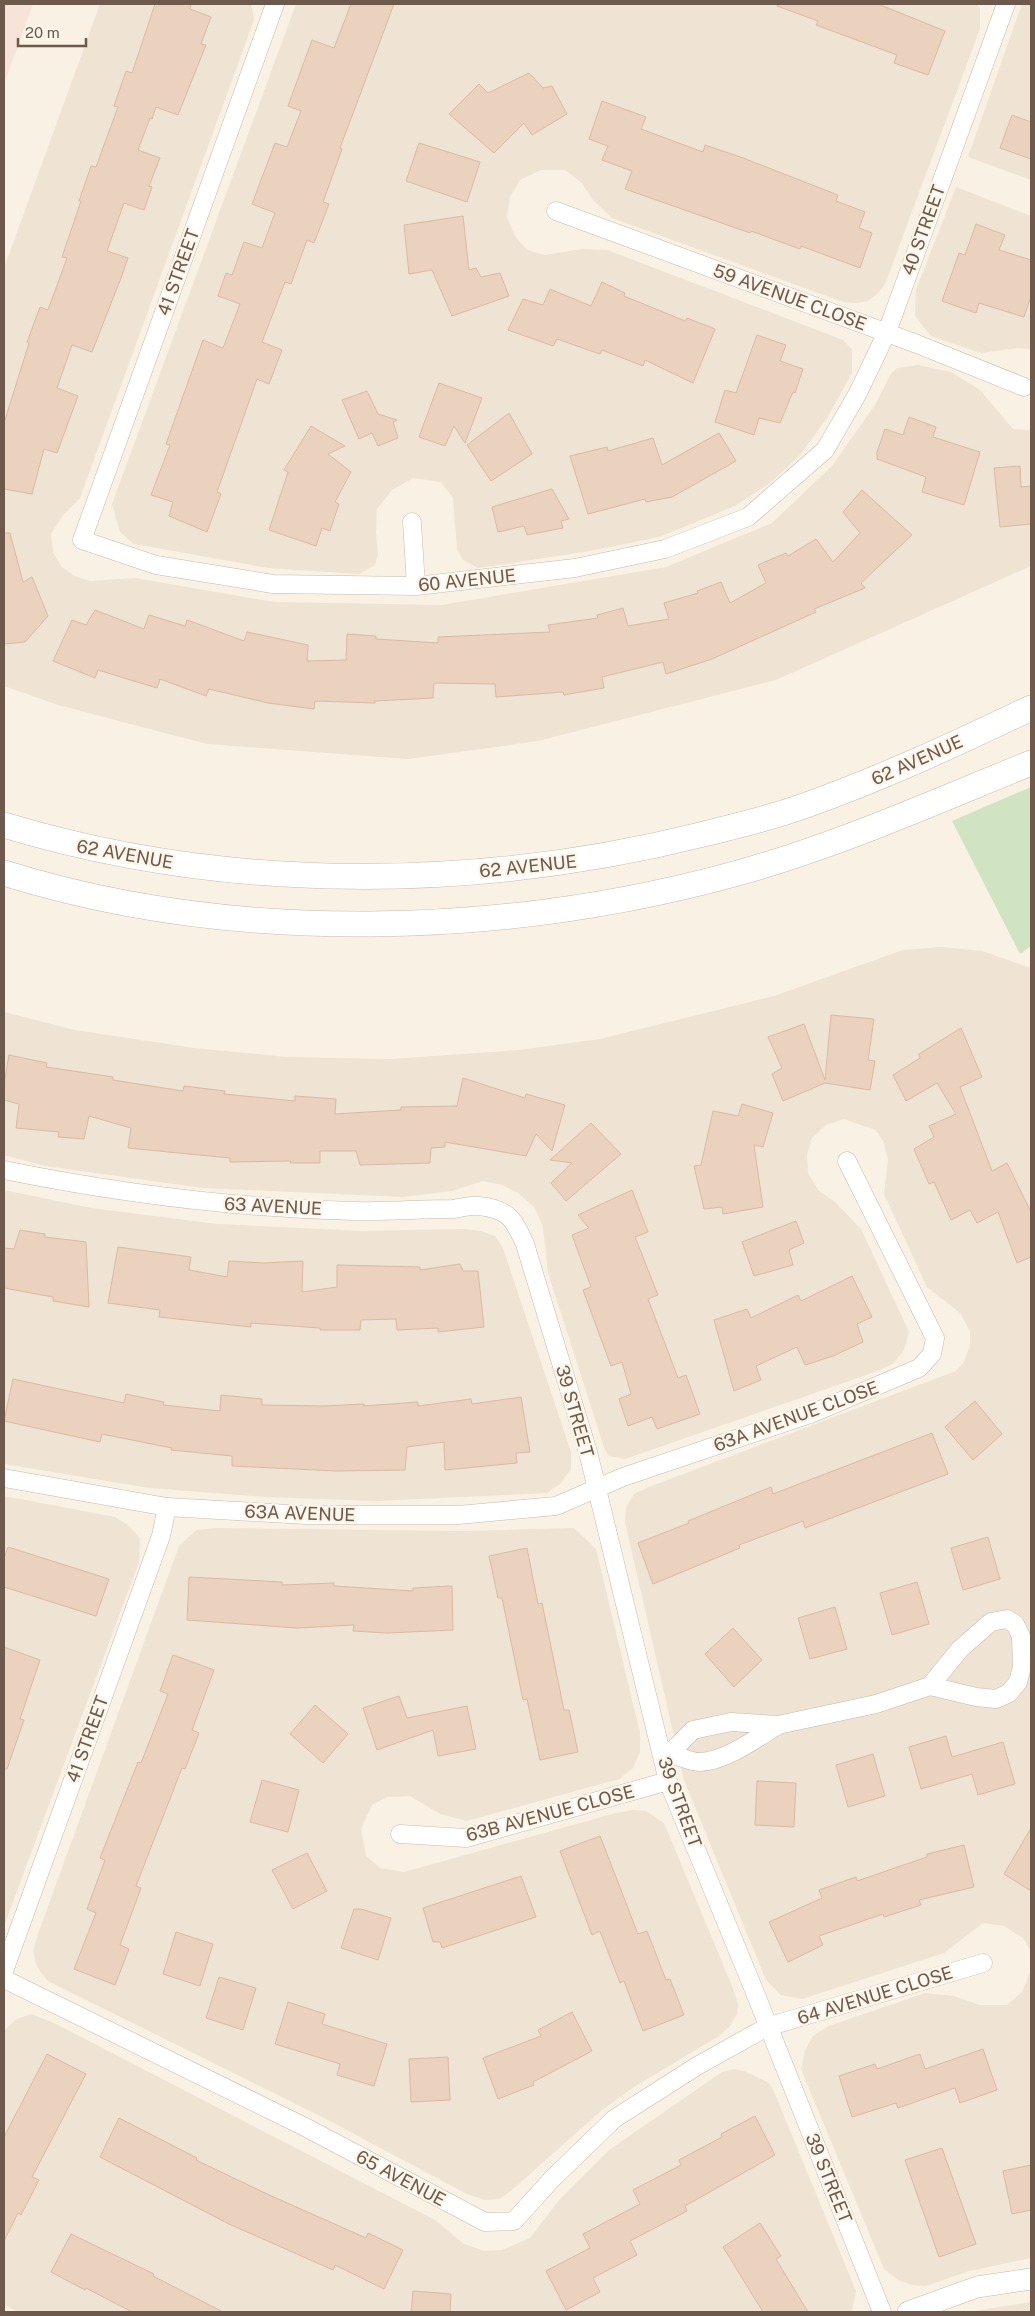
<svg xmlns="http://www.w3.org/2000/svg" width="1035" height="2316" font-family="'Public Sans',sans-serif">
<rect width="100%" height="100%" fill="#f9f1e4"/>
<!-- residential -->
<path fill="#efe3d3" d="M 100,4 L 251,4 L 254,20 L 80,498 L 63,515 L 51,534 L 53,553 L 62,567 L 74,576 L 90,581 L 135,578 L 274,602 L 442,605 L 666,567 L 772,523 L 832,466 L 875,405 L 891,374 L 897,368 L 918,365 L 951,372 L 980,390 L 1013,429 L 1031,430 L 1031,566 L 776,680 L 538,741 L 408,759 L 207,744 L 58,705 L 4,686 L 4,268 Z
M 296,4 L 977,4 L 980,9 L 980,29 L 885,284 L 878,293 L 868,301 L 856,303 L 843,302 L 612,218 L 593,200 L 582,183 L 565,170 L 541,170 L 520,180 L 510,197 L 507,217 L 515,236 L 527,250 L 545,255 L 582,249 L 607,250 L 843,340 L 852,349 L 852,373 L 827,418 L 800,455 L 770,483 L 735,506 L 659,537 L 590,551 L 478,568 L 463,560 L 457,549 L 453,498 L 441,482 L 413,478 L 392,490 L 377,509 L 376,532 L 378,554 L 375,565 L 359,574 L 268,568 L 134,544 L 120,532 L 112,504 Z
M 1022,4 L 1031,4 L 1031,180 L 968,157 Z
M 956,187 L 1031,216 L 1031,349 L 1017,348 L 981,353 L 931,336 L 915,316 L 916,290 Z
M 941,947 L 982,951 L 1031,968 L 1031,1951 L 1023,1938 L 1004,1926 L 983,1923 L 944,1953 L 802,1999 L 781,1995 L 766,1980 L 684,1780 L 625,1522 L 626,1508 L 634,1494 L 649,1487 L 956,1371 L 964,1362 L 970,1346 L 970,1331 L 960,1313 L 927,1287 L 884,1194 L 888,1160 L 884,1143 L 876,1130 L 844,1119 L 826,1125 L 812,1138 L 807,1155 L 808,1173 L 819,1191 L 836,1203 L 861,1229 L 909,1332 L 904,1350 L 894,1363 L 875,1372 L 625,1459 L 609,1456 L 605,1450 L 548,1273 L 543,1227 L 535,1208 L 518,1193 L 502,1185 L 483,1181 L 452,1191 L 403,1197 L 203,1188 L 45,1166 L 4,1155 L 4,1012 L 75,1030 L 194,1048 L 286,1057 L 392,1059 L 519,1050 L 600,1039 L 774,996 L 903,950 Z
M 4,1190 L 91,1208 L 218,1224 L 361,1231 L 463,1229 L 481,1231 L 495,1236 L 503,1248 L 571,1452 L 571,1469 L 561,1483 L 547,1493 L 377,1501 L 267,1497 L 149,1488 L 4,1464 Z
M 4,1496 L 115,1517 L 128,1525 L 140,1538 L 139,1562 L 4,1926 Z
M 217,1528 L 464,1531 L 574,1528 L 596,1549 L 640,1733 L 640,1752 L 633,1768 L 619,1779 L 467,1821 L 440,1814 L 410,1796 L 387,1797 L 372,1805 L 361,1829 L 366,1856 L 380,1868 L 404,1872 L 616,1813 L 633,1810 L 646,1811 L 664,1823 L 732,1986 L 738,2004 L 737,2013 L 730,2026 L 719,2036 L 634,2087 L 602,2110 L 512,2190 L 499,2199 L 485,2200 L 467,2194 L 324,2118 L 48,1981 L 37,1967 L 33,1951 L 38,1934 L 179,1546 L 196,1530 Z
M 1031,1970 L 1031,2258 L 969,2271 L 926,2286 L 912,2285 L 898,2280 L 884,2269 L 801,2069 L 805,2050 L 813,2036 L 829,2026 L 925,1993 L 954,1996 L 980,2005 L 1007,2005 L 1022,1992 Z
M 32,2014 L 56,2024 L 435,2220 L 464,2244 L 485,2251 L 502,2250 L 530,2238 L 560,2199 L 609,2150 L 722,2072 L 734,2069 L 744,2071 L 769,2083 L 775,2094 L 856,2291 L 852,2312 L 18,2312 L 4,2305 L 4,2031 L 16,2019 Z
M 1031,2302 L 1031,2312 L 973,2312 L 975,2311 Z"/>
<!-- commercial -->
<path fill="#f8e3d9" d="M 4,4 L 33,4 L 4,84 Z"/>
<!-- green -->
<path fill="#d0e4c4" d="M 1031,787 L 1031,946 L 1020,954 L 952,821 Z"/>
<!-- building -->
<path fill="#ead2bf" stroke="#dbb9a2" d="M 155,4 L 191,4 L 190,9 L 211,17 L 201,44 L 206,45 L 178,115 L 156,107 L 152,119 L 150,118 L 138,150 L 160,158 L 149,186 L 152,187 L 144,210 L 124,203 L 107,251 L 128,258 L 121,278 L 92,352 L 72,345 L 57,388 L 78,396 L 57,453 L 44,449 L 32,494 L 4,489 L 4,423 L 29,343 L 27,342 L 40,307 L 48,310 L 67,258 L 62,257 L 81,201 L 79,201 L 91,166 L 96,167 L 118,107 L 114,106 L 126,71 L 132,73 Z
M 351,4 L 394,4 L 340,148 L 342,149 L 323,202 L 329,204 L 314,243 L 307,240 L 291,284 L 285,282 L 262,342 L 282,350 L 269,384 L 257,379 L 217,492 L 221,494 L 207,532 L 169,516 L 173,502 L 151,495 L 170,445 L 166,444 L 203,340 L 223,348 L 240,304 L 218,296 L 226,273 L 232,275 L 244,242 L 262,248 L 275,213 L 252,204 L 275,143 L 287,147 L 301,111 L 288,106 L 312,40 L 334,48 Z
M 777,4 L 878,4 L 945,31 L 928,75 L 894,63 L 897,55 L 816,25 L 818,21 L 777,6 Z
M 529,73 L 543,88 L 552,86 L 567,114 L 532,135 L 524,123 L 494,153 L 449,114 L 479,84 L 488,93 Z
M 602,101 L 646,117 L 641,129 L 703,152 L 705,145 L 743,158 L 838,195 L 836,201 L 865,212 L 859,228 L 872,233 L 860,268 L 801,246 L 800,249 L 751,231 L 750,233 L 625,189 L 632,171 L 602,160 L 608,146 L 589,139 Z
M 1012,115 L 1031,122 L 1031,159 L 1000,148 Z
M 419,143 L 480,162 L 467,202 L 406,181 Z
M 463,216 L 469,270 L 476,268 L 481,277 L 500,273 L 509,296 L 452,316 L 432,270 L 409,274 L 404,225 Z
M 976,224 L 1005,235 L 999,250 L 1031,260 L 1031,296 L 1024,317 L 979,303 L 976,313 L 942,301 L 959,253 L 965,255 Z
M 602,282 L 625,293 L 624,296 L 685,321 L 687,318 L 715,329 L 693,383 L 645,360 L 643,366 L 602,350 L 600,354 L 557,339 L 553,346 L 508,330 L 523,299 L 543,305 L 550,289 L 591,306 Z
M 757,335 L 786,345 L 780,361 L 803,369 L 795,393 L 793,392 L 780,423 L 759,418 L 754,435 L 715,422 L 725,390 L 736,393 Z
M 439,383 L 482,398 L 465,443 L 454,426 L 445,446 L 419,437 Z
M 367,391 L 378,414 L 397,420 L 393,422 L 398,438 L 378,446 L 372,433 L 359,439 L 342,400 Z
M 509,413 L 532,454 L 491,481 L 467,445 Z
M 909,417 L 936,427 L 933,437 L 980,452 L 964,505 L 922,492 L 926,477 L 877,459 L 877,452 L 885,429 L 903,435 Z
M 311,426 L 345,446 L 328,454 L 351,472 L 335,502 L 339,504 L 330,531 L 322,528 L 316,546 L 269,530 L 288,472 L 284,470 Z
M 719,433 L 736,461 L 672,497 L 646,502 L 645,499 L 588,514 L 570,456 L 607,447 L 608,451 L 653,438 L 662,465 Z
M 1020,466 L 1021,487 L 1031,486 L 1031,524 L 1000,527 L 994,468 Z
M 552,489 L 569,519 L 561,521 L 563,528 L 527,535 L 524,526 L 498,532 L 492,507 Z
M 862,490 L 912,535 L 861,583 L 865,588 L 814,609 L 816,612 L 712,659 L 666,674 L 663,662 L 602,677 L 604,688 L 564,695 L 563,692 L 496,697 L 495,684 L 434,683 L 433,698 L 375,701 L 375,703 L 315,701 L 314,709 L 268,703 L 209,689 L 206,696 L 160,679 L 157,688 L 98,670 L 95,678 L 53,661 L 72,620 L 86,625 L 95,610 L 144,629 L 149,615 L 185,626 L 187,620 L 244,641 L 247,632 L 308,645 L 307,661 L 346,660 L 347,634 L 376,636 L 376,639 L 438,643 L 438,637 L 550,632 L 548,625 L 598,618 L 597,615 L 623,608 L 628,626 L 669,619 L 664,603 L 698,593 L 697,591 L 721,582 L 730,603 L 766,583 L 758,565 L 786,553 L 788,556 L 816,539 L 833,562 L 860,533 L 843,512 Z
M 4,533 L 10,533 L 23,582 L 32,577 L 48,616 L 25,642 L 4,644 Z
M 831,1015 L 874,1019 L 868,1060 L 875,1061 L 870,1090 L 825,1083 L 783,1101 L 772,1074 L 782,1068 L 768,1037 L 804,1024 L 825,1080 Z
M 961,1028 L 982,1077 L 960,1087 L 992,1171 L 1007,1163 L 1031,1212 L 1031,1257 L 1017,1263 L 998,1212 L 977,1223 L 970,1210 L 951,1220 L 934,1182 L 929,1184 L 914,1149 L 934,1137 L 929,1126 L 956,1114 L 937,1083 L 906,1101 L 893,1075 L 920,1058 L 919,1054 Z
M 9,1055 L 47,1063 L 46,1067 L 113,1077 L 113,1080 L 183,1091 L 184,1086 L 225,1091 L 224,1094 L 295,1101 L 295,1096 L 336,1099 L 335,1114 L 401,1110 L 401,1107 L 457,1106 L 463,1078 L 525,1098 L 526,1094 L 565,1105 L 552,1151 L 536,1134 L 526,1156 L 445,1142 L 445,1147 L 431,1148 L 430,1163 L 360,1165 L 356,1151 L 320,1151 L 320,1163 L 290,1163 L 291,1161 L 230,1162 L 230,1158 L 128,1148 L 131,1128 L 89,1116 L 84,1139 L 58,1137 L 59,1132 L 16,1128 L 19,1104 L 4,1100 L 4,1084 Z
M 742,1104 L 773,1113 L 763,1147 L 754,1145 L 763,1207 L 723,1214 L 722,1207 L 704,1209 L 694,1166 L 701,1165 L 713,1111 L 738,1116 Z
M 591,1123 L 621,1154 L 566,1201 L 551,1183 L 572,1163 L 550,1160 Z
M 632,1190 L 648,1232 L 635,1237 L 658,1295 L 648,1299 L 678,1378 L 686,1375 L 700,1414 L 657,1429 L 652,1417 L 628,1426 L 619,1399 L 631,1394 L 622,1362 L 611,1366 L 583,1290 L 591,1287 L 572,1235 L 589,1228 L 578,1215 Z
M 796,1221 L 804,1243 L 789,1250 L 793,1265 L 754,1276 L 742,1242 Z
M 20,1230 L 45,1234 L 45,1237 L 86,1242 L 89,1307 L 53,1301 L 53,1297 L 4,1288 L 4,1248 L 14,1249 Z
M 118,1247 L 191,1257 L 189,1270 L 227,1277 L 229,1261 L 264,1263 L 303,1261 L 302,1292 L 337,1287 L 337,1265 L 420,1267 L 420,1270 L 460,1264 L 463,1271 L 478,1271 L 484,1327 L 438,1332 L 438,1328 L 397,1330 L 396,1319 L 361,1320 L 360,1330 L 320,1330 L 320,1328 L 251,1323 L 251,1327 L 159,1317 L 160,1310 L 108,1303 Z
M 852,1276 L 872,1317 L 857,1324 L 863,1342 L 833,1356 L 805,1365 L 797,1347 L 756,1366 L 761,1380 L 734,1391 L 714,1320 L 747,1309 L 751,1318 L 798,1295 L 801,1301 Z
M 13,1379 L 124,1403 L 126,1394 L 164,1402 L 163,1405 L 220,1411 L 221,1395 L 262,1399 L 262,1405 L 324,1406 L 364,1404 L 364,1406 L 418,1402 L 418,1406 L 471,1399 L 472,1404 L 521,1397 L 530,1452 L 516,1453 L 517,1463 L 445,1470 L 444,1442 L 407,1447 L 405,1470 L 336,1471 L 232,1466 L 232,1456 L 171,1450 L 172,1448 L 102,1434 L 100,1442 L 4,1421 Z
M 975,1401 L 1002,1434 L 973,1460 L 945,1427 Z
M 932,1433 L 948,1474 L 805,1528 L 803,1521 L 739,1545 L 740,1548 L 653,1584 L 638,1543 L 689,1523 L 688,1521 L 771,1487 L 773,1494 Z
M 988,1537 L 1000,1579 L 963,1590 L 951,1548 Z
M 8,1547 L 109,1579 L 96,1616 L 4,1587 L 4,1558 Z
M 527,1548 L 538,1604 L 542,1603 L 564,1710 L 569,1710 L 578,1752 L 540,1760 L 527,1699 L 523,1700 L 502,1598 L 498,1598 L 489,1556 Z
M 189,1577 L 282,1582 L 282,1585 L 334,1583 L 334,1586 L 413,1591 L 413,1588 L 452,1586 L 453,1630 L 387,1633 L 353,1631 L 354,1625 L 297,1628 L 187,1620 Z
M 917,1582 L 929,1624 L 892,1635 L 880,1593 Z
M 835,1607 L 847,1649 L 810,1659 L 798,1618 Z
M 733,1628 L 762,1660 L 734,1687 L 705,1654 Z
M 4,1647 L 40,1660 L 20,1719 L 24,1720 L 7,1769 L 4,1769 Z
M 173,1655 L 214,1670 L 192,1730 L 199,1733 L 185,1769 L 182,1768 L 136,1886 L 141,1888 L 120,1945 L 129,1949 L 115,1985 L 74,1969 L 96,1913 L 87,1909 L 105,1860 L 100,1858 L 138,1762 L 141,1763 L 168,1694 L 160,1691 Z
M 399,1696 L 407,1718 L 467,1706 L 476,1749 L 438,1756 L 433,1730 L 377,1750 L 363,1708 Z
M 315,1705 L 348,1734 L 323,1763 L 290,1734 Z
M 946,1736 L 952,1757 L 1003,1742 L 1015,1784 L 978,1795 L 972,1774 L 921,1789 L 909,1747 Z
M 873,1754 L 885,1796 L 848,1807 L 836,1765 Z
M 262,1780 L 299,1790 L 288,1832 L 250,1822 Z
M 757,1781 L 796,1783 L 794,1827 L 755,1825 Z
M 1031,1828 L 1031,1891 L 1004,1874 Z
M 600,1836 L 638,1934 L 647,1931 L 666,1980 L 670,1979 L 684,2015 L 643,2031 L 624,1981 L 620,1983 L 600,1931 L 592,1935 L 560,1851 Z
M 964,1845 L 974,1887 L 919,1900 L 921,1905 L 884,1917 L 883,1914 L 819,1936 L 823,1945 L 788,1962 L 769,1922 L 822,1898 L 819,1890 L 856,1877 L 857,1881 L 927,1857 L 927,1854 Z
M 307,1853 L 327,1891 L 293,1909 L 272,1870 Z
M 521,1876 L 536,1917 L 442,1948 L 440,1942 L 433,1942 L 423,1908 Z
M 354,1909 L 361,1909 L 391,1918 L 378,1960 L 341,1948 Z
M 176,1932 L 213,1944 L 200,1986 L 163,1974 Z
M 219,1977 L 256,1988 L 243,2030 L 206,2018 Z
M 288,2002 L 325,2014 L 322,2024 L 387,2044 L 374,2086 L 337,2075 L 340,2064 L 275,2044 Z
M 572,2012 L 592,2051 L 533,2082 L 534,2085 L 498,2099 L 483,2058 L 541,2036 L 538,2030 Z
M 983,2049 L 997,2090 L 960,2103 L 955,2088 L 898,2108 L 896,2103 L 852,2117 L 839,2076 L 875,2064 L 877,2069 L 920,2054 L 925,2069 Z
M 47,2054 L 86,2074 L 32,2177 L 39,2180 L 21,2215 L 18,2213 L 4,2241 L 4,2137 Z
M 448,2057 L 450,2100 L 411,2102 L 409,2059 Z
M 755,2116 L 775,2155 L 685,2206 L 687,2211 L 630,2241 L 637,2255 L 593,2278 L 600,2292 L 566,2310 L 546,2271 L 590,2248 L 583,2234 L 640,2204 L 633,2190 L 681,2165 L 679,2160 L 722,2137 L 721,2134 Z
M 119,2118 L 197,2158 L 196,2160 L 267,2194 L 366,2238 L 368,2233 L 403,2250 L 384,2289 L 335,2265 L 333,2270 L 229,2224 L 100,2157 Z
M 942,2148 L 976,2244 L 939,2257 L 905,2160 Z
M 1031,2165 L 1031,2210 L 1012,2214 L 1003,2171 Z
M 760,2223 L 781,2256 L 776,2259 L 808,2312 L 763,2312 L 723,2247 Z
M 71,2234 L 154,2274 L 153,2276 L 223,2312 L 132,2312 L 86,2288 L 85,2290 L 51,2272 Z
M 413,2291 L 451,2294 L 450,2312 L 411,2312 Z"/>
<g fill="none" stroke-linecap="round" stroke-linejoin="round">
<!-- minor casing -->
<g stroke="#c8b9ac" stroke-width="19">
<path id="minor" d="M 275,4 L 82,540 L 156,565 L 273,584 L 416,586 L 575,568 L 665,549 L 748,517 L 825,450 L 858,393 L 887,332 L 1006,4
M 556,211 L 917,344 L 1024,387
M 412,522 L 416,586
M 4,1170 C 122,1194 234,1208 354,1211 C 387,1212 420,1209 453,1209 C 461,1208 471,1205 479,1206 C 509,1209 514,1220 525,1244 L 588,1452 L 668,1781 L 754,1990 L 882,2312
M 4,1478 L 167,1507 L 306,1515 L 458,1515 L 556,1506 L 623,1477 L 813,1413 L 919,1368 L 932,1354 L 935,1338 L 847,1161
M 670,1753 L 693,1730 L 731,1722 L 778,1725 L 876,1704 L 930,1686 L 976,1697 L 996,1699 L 1009,1693 L 1018,1682 L 1022,1667 L 1021,1636 L 1015,1624 L 1007,1619 L 991,1622 L 960,1649 L 930,1686
M 662,1755 C 676,1752 686,1762 700,1762 C 726,1761 757,1738 778,1725
M 400,1834 L 466,1838 L 668,1781
M 4,1971 L 161,1536 L 167,1507
M 4,1979 L 305,2127 L 485,2222 L 514,2221 L 552,2179 L 614,2119 L 697,2066 L 767,2027 L 983,1963"/>
</g>
<!-- tertiary casing -->
<g stroke="#c8b9ac" stroke-width="22">
<path id="tertiary" d="M 908,2312 L 977,2287 L 1031,2279"/>
</g>
<!-- secondary casing -->
<g stroke="#cbbaab" stroke-width="26">
<path id="secondary" d="M 4,825 C 228,893 477,891 704,834 C 736,826 770,818 801,807 C 880,779 956,744 1031,708
M 4,873 C 235,945 506,937 738,873 C 839,845 934,802 1031,763"/>
</g>
<!-- minor -->
<use href="#minor" stroke="#fff" stroke-width="18"/>
<!-- tertiary -->
<use href="#tertiary" stroke="#fff" stroke-width="21"/>
<!-- secondary -->
<use href="#secondary" stroke="#fff" stroke-width="25"/>
</g>
<g text-anchor="middle" dominant-baseline="central" stroke-width="4.5" stroke-linejoin="round" paint-order="stroke">
<!-- street labels -->
<g font-size="18" fill="#6d5a4d" stroke="#fcf5e9">
<text transform="translate(923 230) rotate(-70)">40 STREET</text>
<text transform="translate(178 272) rotate(-70)">41 STREET</text>
<text transform="translate(790 297) rotate(20)">59 AVENUE CLOSE</text>
<text transform="translate(467 580) rotate(-6)">60 AVENUE</text>
<text transform="translate(917 760) rotate(-24)">62 AVENUE</text>
<text transform="translate(125 854) rotate(10)">62 AVENUE</text>
<text transform="translate(528 866) rotate(-6)">62 AVENUE</text>
<text transform="translate(273 1206) rotate(3)">63 AVENUE</text>
<text transform="translate(575 1411) rotate(74)">39 STREET</text>
<text transform="translate(796 1416) rotate(-20)">63A AVENUE CLOSE</text>
<text transform="translate(300 1513) rotate(2)">63A AVENUE</text>
<text transform="translate(87 1739) rotate(-70)">41 STREET</text>
<text transform="translate(680 1802) rotate(70)">39 STREET</text>
<text transform="translate(550 1813) rotate(-15)">63B AVENUE CLOSE</text>
<text transform="translate(875 1995) rotate(-17)">64 AVENUE CLOSE</text>
<text transform="translate(401 2178) rotate(28)">65 AVENUE</text>
<text transform="translate(829 2178) rotate(68)">39 STREET</text>
</g>
</g>
<!-- border -->
<rect width="1035" height="2316" fill="none" stroke="#6d5a4d" stroke-width="10"/>
<!-- scale -->
<path d="M18 38v8h68v-8" fill="none" stroke="#6d5a4d" stroke-width="2.5"/>
<text x="25" y="38" font-size="15" fill="#6d5a4d" stroke="#fcf5e9" stroke-width="4" paint-order="stroke">20 m</text>
</svg>
